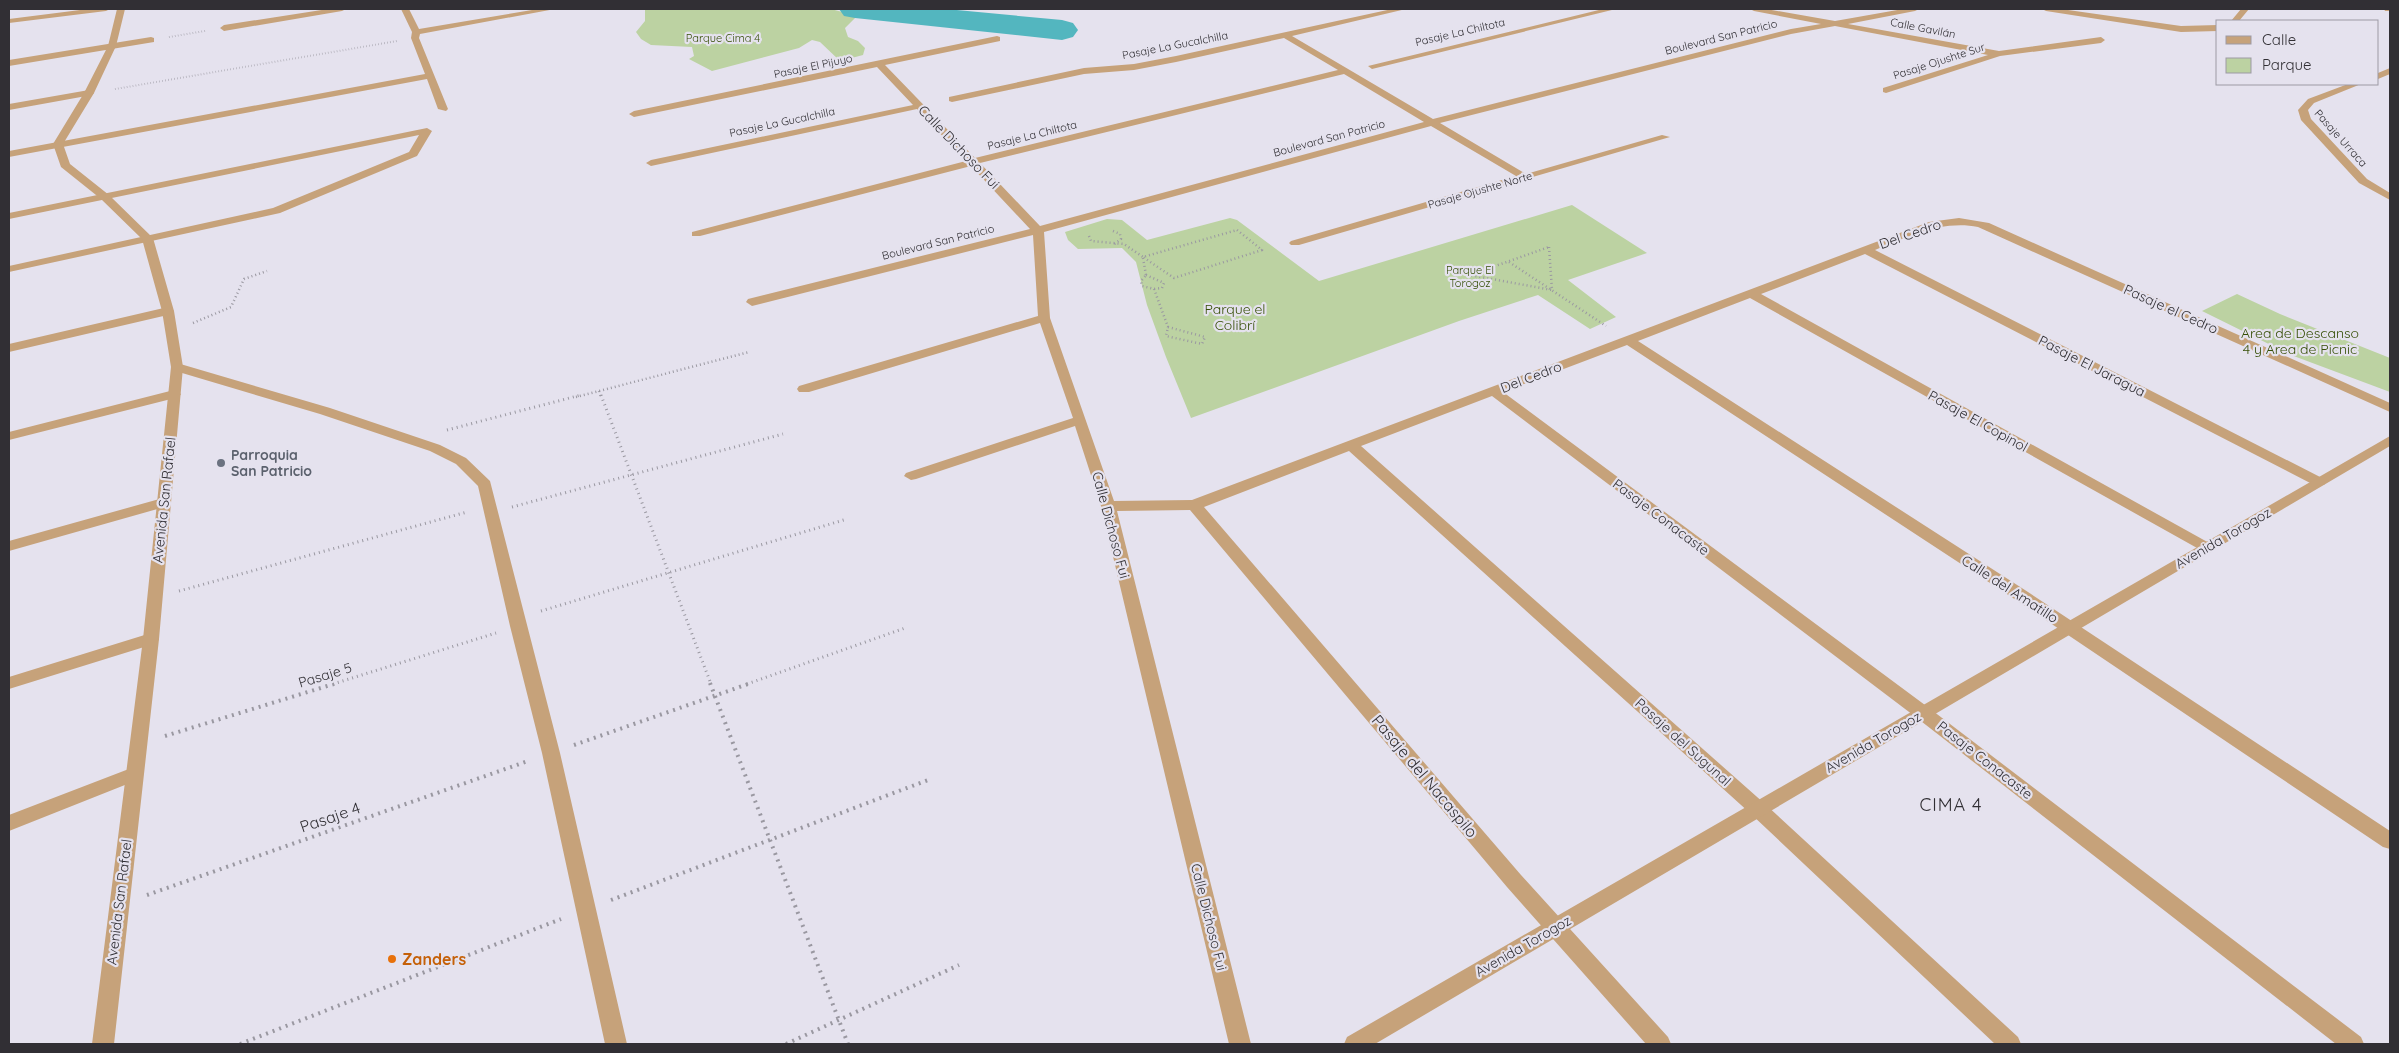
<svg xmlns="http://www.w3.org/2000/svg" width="2399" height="1053" font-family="Quicksand,sans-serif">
<rect width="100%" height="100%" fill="#e5e2ee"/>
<!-- green -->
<path fill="#bcd2a2" d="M 645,9 L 831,9 L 857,16 L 845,28 L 848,37 L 858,41 L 865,48 L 863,55 L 840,61 L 820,42 L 812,40 L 799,48 L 712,71 L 689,59 L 694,56 L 692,47 L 651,45 L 641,39 L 636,32 L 645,21 Z
M 1572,205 L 1647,253 L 1568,280 L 1616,317 L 1590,329 L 1538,295 L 1459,321 L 1191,418 L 1166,357 L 1147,305 L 1136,262 L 1122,248 L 1078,249 L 1068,240 L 1065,232 L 1107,219 L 1122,220 L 1147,240 L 1230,218 L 1237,220 L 1319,281 Z
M 2237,294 L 2280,314 L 2390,358 L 2390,392 L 2291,355 L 2202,311 Z"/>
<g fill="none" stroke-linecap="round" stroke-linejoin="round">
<!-- river -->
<path fill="#53b6bf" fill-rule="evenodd" d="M 839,9 L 946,9 L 1062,20 L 1073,23 L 1078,30 L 1073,37 L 1062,40 L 855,18 L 844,16 Z"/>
<!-- path-far3 -->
<path stroke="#9a98a1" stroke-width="2" stroke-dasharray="0.5 2.5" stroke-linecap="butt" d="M 169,37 L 205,31
M 115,89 L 397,41"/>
<!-- path-far2 -->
<path stroke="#9a98a1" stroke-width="2.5" stroke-dasharray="1 3" stroke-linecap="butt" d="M 1237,230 L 1262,250 L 1174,278 L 1143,257 Z
M 1113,231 L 1120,234 L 1121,239 L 1113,245
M 1089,236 L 1091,241 L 1124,244 L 1143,257
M 1549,247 L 1552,290 L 1470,275 Z
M 1143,258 L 1146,275
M 1509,262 L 1606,326
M 1146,275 L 1164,283 L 1162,288 L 1154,289 L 1142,286 L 1141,281 Z
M 1154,289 L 1168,327
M 193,323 L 231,307 L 244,279 L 267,271
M 1168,327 L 1205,337 L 1202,344 L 1166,336 Z
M 599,391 L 601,397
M 576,397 L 749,352"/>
<!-- path-far1 -->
<path stroke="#9a98a1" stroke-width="3" stroke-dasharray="1 4" stroke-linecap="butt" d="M 601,395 L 711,684
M 447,430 L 581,395
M 512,507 L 783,434
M 179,591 L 467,512
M 541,611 L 847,519
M 333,684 L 496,633
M 747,684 L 905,628"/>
<!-- path -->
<path stroke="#9a98a1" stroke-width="4" stroke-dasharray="2 5" stroke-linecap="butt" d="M 710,683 L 848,1044
M 165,736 L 337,683
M 574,745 L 751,683
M 147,895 L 528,761
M 611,900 L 928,780
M 240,1044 L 561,919
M 786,1044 L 959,965"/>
<!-- minor -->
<path fill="#c6a27a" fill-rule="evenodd" d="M 88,9 L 110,9 L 106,11 L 9,23 L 9,19 Z
M 328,9 L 346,9 L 342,11 L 224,31 L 220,28 L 224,25 Z
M 401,9 L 409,9 L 419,29 L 538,9 L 555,9 L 420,34 L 419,38 L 448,109 L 446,111 L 438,109 L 427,79 L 9,157 L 9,151 L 425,74 L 411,38 L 412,32 Z
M 1392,9 L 1406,9 L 1292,36 L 1433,119 L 1791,29 L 1821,24 L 1754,11 L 1750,9 L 1766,9 L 1835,21 L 1903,9 L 1919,9 L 1915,11 L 1848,24 L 1999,51 L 2101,37 L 2105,40 L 2101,43 L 2000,56 L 1886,93 L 1883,92 L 1883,88 L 1988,55 L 1835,26 L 1791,34 L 1440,123 L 1526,174 L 1662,135 L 1670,137 L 1299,245 L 1291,245 L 1289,243 L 1291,241 L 1516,176 L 1431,126 L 1044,232 L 1050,318 L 1114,501 L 1192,500 L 1929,222 L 1959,218 L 1989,223 L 2390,403 L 2390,412 L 1978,227 C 1941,220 1909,237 1875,250 L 2324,479 L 2326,482 L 2324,485 L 2314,485 L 1865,254 L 1761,294 L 2211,544 L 2214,548 L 2211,552 L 2206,553 L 1750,298 L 1638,341 L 2028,592 L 2390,831 L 2390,849 L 2383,847 L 2016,600 L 1627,345 L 1503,392 L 1929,708 L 2361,1037 L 2364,1044 L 2336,1044 L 1917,718 L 1492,396 L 1361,446 L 1765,804 L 2018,1037 L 2021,1044 L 1995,1044 L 1751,814 L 1349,451 L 1204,507 L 1521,875 L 1668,1037 L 1671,1044 L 1646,1044 L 1507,887 L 1190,510 L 1117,511 L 1251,1044 L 1229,1044 L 1101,506 L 1075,426 L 916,479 L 911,480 L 904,476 L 906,473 L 1073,418 L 1040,323 L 809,392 L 799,392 L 797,389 L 799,386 L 1038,316 L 1033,235 L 752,306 L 746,302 L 748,299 L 1030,229 L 971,166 L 700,236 L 692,236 L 692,232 L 966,161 L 917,109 L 651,166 L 646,163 L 651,160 L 913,105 L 877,67 L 634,117 L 629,114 L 634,111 L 997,36 L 1000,37 L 1000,41 L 885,65 L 975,158 L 1338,70 L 1284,38 L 1176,62 L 1134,70 L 1084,74 L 952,102 L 949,101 L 949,97 L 1084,68 L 1134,64 L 1176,56 ZM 1344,74 L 1424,122 L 1040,226 L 980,163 Z
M 1603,9 L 1616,9 L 1372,69 L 1368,66 Z
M 2042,9 L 2061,9 L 2181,26 L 2218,25 L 2218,31 L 2181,32 L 2046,11 Z
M 2241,9 L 2249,9 L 2239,21 L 2231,21 Z
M 2384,9 L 2390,9 L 2390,11 L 2385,11 Z
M 151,37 L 154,38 L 154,42 L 9,66 L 9,60 Z
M 2390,68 L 2390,74 L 2378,79 L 2378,73 Z
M 2348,84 L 2361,84 L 2314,103 L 2308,110 L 2311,119 L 2367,179 L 2390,193 L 2390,200 L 2359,183 L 2301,120 L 2298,110 L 2308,99 Z
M 89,90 L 94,93 L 92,95 L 9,110 L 9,104 Z
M 427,128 L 432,131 L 417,156 L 280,213 L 9,272 L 9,266 L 273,208 L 409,152 L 419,135 L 9,219 L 9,213 Z
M 168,307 L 174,311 L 172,314 L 9,352 L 9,344 Z
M 177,363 L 330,408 L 440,445 L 466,458 L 490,481 L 560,753 L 627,1044 L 605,1044 L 542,753 L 510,626 L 478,486 L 456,464 L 430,451 L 320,414 L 172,370 L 171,367 L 172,364 Z
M 174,390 L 181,394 L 179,397 L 9,440 L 9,432 Z
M 163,498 L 168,500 L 170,503 L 168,506 L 9,551 L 9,541 Z
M 151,633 L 157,635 L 159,639 L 157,643 L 9,689 L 9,677 Z
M 134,767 L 140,769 L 143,774 L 140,779 L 9,831 L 9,815 Z"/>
<!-- tertiary -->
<path fill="#c6a27a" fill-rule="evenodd" d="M 117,9 L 125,9 L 116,46 L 94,93 L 63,144 L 70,164 L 109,195 L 153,238 L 174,311 L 183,367 L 159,639 L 114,1044 L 92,1044 L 143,639 L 171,367 L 162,311 L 142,239 L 101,199 L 61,167 L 53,144 L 84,93 L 108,46 Z
M 2390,436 L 2390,446 L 1375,1044 L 1344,1044 L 1347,1037 Z"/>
</g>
<!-- markers -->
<circle fill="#6b7280" stroke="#e5e2ee" stroke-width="2" cx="221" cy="463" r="5"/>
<circle fill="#e8710a" stroke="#e5e2ee" stroke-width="2" cx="392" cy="959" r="5"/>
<g text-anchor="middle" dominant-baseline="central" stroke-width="4.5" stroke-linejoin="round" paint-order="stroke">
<!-- far-street labels -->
<g font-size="11" fill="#312f34" stroke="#e5e2ee">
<text transform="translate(1923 28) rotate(11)">Calle Gavilán</text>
<text transform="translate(1460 32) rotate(-13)">Pasaje La Chiltota</text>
<text transform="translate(1721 37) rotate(-14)">Boulevard San Patricio</text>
<text transform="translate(1175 45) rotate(-11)">Pasaje La Gucalchilla</text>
<text transform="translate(1939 61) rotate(-18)">Pasaje Ojushte Sur</text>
<text transform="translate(813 66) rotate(-12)">Pasaje El Pijuyo</text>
<text transform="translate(782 122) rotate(-12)">Pasaje La Gucalchilla</text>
<text transform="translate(1032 135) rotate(-14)">Pasaje La Chiltota</text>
<text transform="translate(1329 138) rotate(-15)">Boulevard San Patricio</text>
<text transform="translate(2341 138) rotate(48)">Pasaje Urraca</text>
<text transform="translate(1480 190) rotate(-16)">Pasaje Ojushte Norte</text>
<text transform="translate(938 242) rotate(-14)">Boulevard San Patricio</text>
</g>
<!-- far-park labels -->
<g font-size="11" fill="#354e05" stroke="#e5e2ee">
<text x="723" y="38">Parque Cima 4</text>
<text x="1470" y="270">Parque El<tspan x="1470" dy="13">Torogoz</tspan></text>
</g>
<!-- street labels -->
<g font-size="14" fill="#312f34" stroke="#e5e2ee">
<text transform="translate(959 147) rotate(46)">Calle Dichoso Fui</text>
<text transform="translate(1910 234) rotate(-19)">Del Cedro</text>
<text transform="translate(2171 309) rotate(24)">Pasaje el Cedro</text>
<text transform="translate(2092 366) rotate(27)">Pasaje El Jaragua</text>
<text transform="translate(1531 377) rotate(-21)">Del Cedro</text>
<text transform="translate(1978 421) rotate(29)">Pasaje El Copinol</text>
<text transform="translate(164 500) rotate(-84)">Avenida San Rafael</text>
<text transform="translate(1661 517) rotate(37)">Pasaje Conacaste</text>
<text transform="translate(1111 525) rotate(75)">Calle Dichoso Fui</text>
<text transform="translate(2223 538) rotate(-30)">Avenida Torogoz</text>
<text transform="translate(2010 589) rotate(33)">Calle del Amatillo</text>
<text transform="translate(325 675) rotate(-17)">Pasaje 5</text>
<text transform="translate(1683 742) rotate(42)">Pasaje del Sugunal</text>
<text transform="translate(1873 742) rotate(-30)">Avenida Torogoz</text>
<text transform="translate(1985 760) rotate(38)">Pasaje Conacaste</text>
<text transform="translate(119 902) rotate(-83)">Avenida San Rafael</text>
<text transform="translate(1209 917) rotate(76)">Calle Dichoso Fui</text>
<text transform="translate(1523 946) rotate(-30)">Avenida Torogoz</text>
</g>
<!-- park labels -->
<g font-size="14" fill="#354e05" stroke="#e5e2ee">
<text x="1235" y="309">Parque el<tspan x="1235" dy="16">Colibrí</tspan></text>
<text x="2300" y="333">Area de Descanso<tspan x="2300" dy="16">4 y Area de Picnic</tspan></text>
</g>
<!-- worship labels -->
<g font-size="14" font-weight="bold" fill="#5b616d" stroke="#e5e2ee" text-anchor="start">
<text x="231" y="455">Parroquia<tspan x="231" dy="16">San Patricio</tspan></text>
</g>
<!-- near-street labels -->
<g font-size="16" fill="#312f34" stroke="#e5e2ee">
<text transform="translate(1425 776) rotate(50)">Pasaje del Nacaspilo</text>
<text transform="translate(330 817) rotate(-19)">Pasaje 4</text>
</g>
<!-- near-food labels -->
<g font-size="16" font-weight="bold" fill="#c56008" stroke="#e5e2ee" text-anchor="start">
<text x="402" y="959">Zanders</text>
</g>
<!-- near-neighbourhood labels -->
<g font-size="18" letter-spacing="1" fill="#312f34" stroke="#e5e2ee">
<text x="1951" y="804">CIMA 4</text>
</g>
</g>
<!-- border -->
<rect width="2399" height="1053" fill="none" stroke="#312f34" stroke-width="20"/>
<!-- legend -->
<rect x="2216" y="20" width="162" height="65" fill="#e5e2ee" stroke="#9d9aa4"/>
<rect x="2226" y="36" width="25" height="8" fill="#c6a27a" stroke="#9d9aa4"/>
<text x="2262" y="45" font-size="15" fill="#312f34">Calle</text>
<rect x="2226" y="58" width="25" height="15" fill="#bcd2a2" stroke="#9d9aa4"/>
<text x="2262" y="70" font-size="15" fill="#312f34">Parque</text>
</svg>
